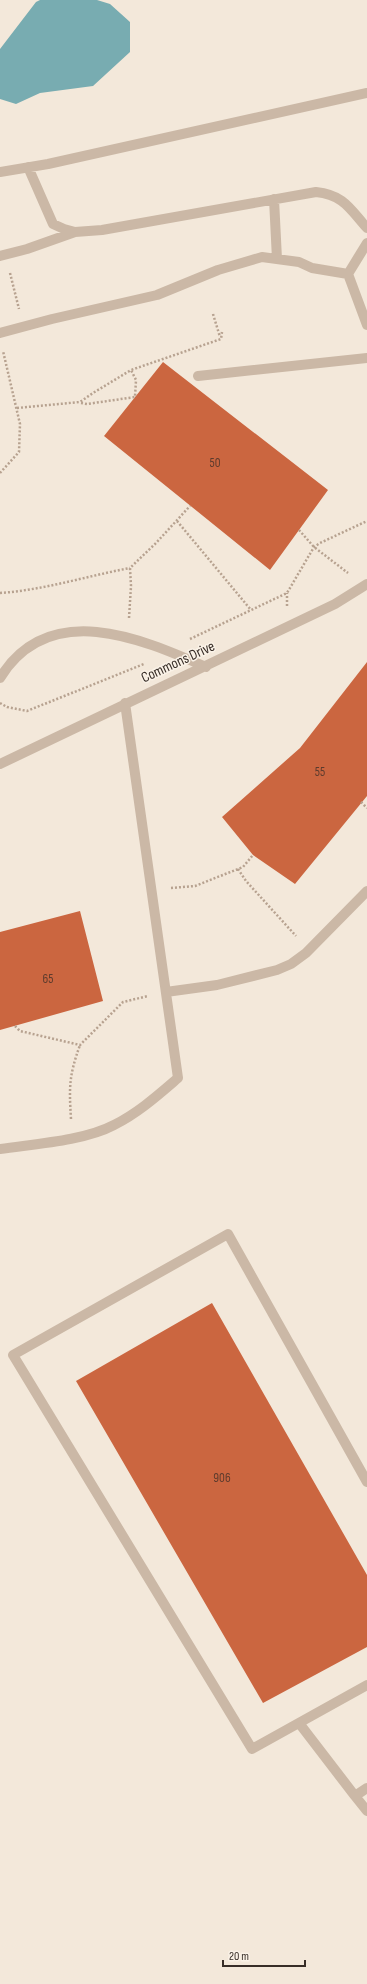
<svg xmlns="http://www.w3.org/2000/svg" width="367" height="1984" font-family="'Sofia Sans Condensed',sans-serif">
<rect width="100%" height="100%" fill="#f3e8da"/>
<!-- water -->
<path fill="#78acb1" d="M 40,0 L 97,0 L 110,4 L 130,22 L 130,52 L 93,86 L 40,93 L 16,104 L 0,99 L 0,49 L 36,2 Z"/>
<!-- building -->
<path fill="#cb6640" d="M 163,362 L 328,490 L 270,570 L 104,436 Z
M 367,662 L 367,796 L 295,884 L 253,855 L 222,817 L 300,748 Z
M 80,911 L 103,1001 L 0,1030 L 0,932 Z
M 212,1303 L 367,1575 L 367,1647 L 263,1703 L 76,1381 Z"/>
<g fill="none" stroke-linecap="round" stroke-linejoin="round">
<!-- path -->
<path stroke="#b7a290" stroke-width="2.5" stroke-dasharray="2 2" stroke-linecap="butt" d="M 10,273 L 19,309
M 213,314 L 220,337
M 81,403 L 87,404 L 135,397 L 136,380 L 131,370
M 17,408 L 80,402 L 93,393 L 131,370 L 221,339 L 222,332
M 0,473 L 19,452 L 20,424 L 3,351
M 177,521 L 251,610
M 299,530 L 314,547 L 348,573
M 0,593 C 44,590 87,576 130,568
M 287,606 L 287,593
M 129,618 L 131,586 L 130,568 L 156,543 L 190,506
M 190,639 L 287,593 L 314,547 L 320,543 L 367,521
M 0,703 L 7,707 L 27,711 L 144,664
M 361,802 L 367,808
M 238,869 L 246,881 L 296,936
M 171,888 L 195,886 L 243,867 L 253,855
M 15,1026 L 20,1031 L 80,1045 L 123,1002 L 148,996
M 71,1119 C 69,1086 69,1076 80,1045"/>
<!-- minor -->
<path stroke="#cbb8a6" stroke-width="10" d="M 28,167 L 53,224 L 64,229 L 75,232 L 102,230 L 316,192 C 344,195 350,209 367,228
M 0,172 L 48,164 L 367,93
M 274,199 L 277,259
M 0,256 L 27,249 L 75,232
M 348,274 L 367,243
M 0,333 L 52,319 L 157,295 L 218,270 L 262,257 L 299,262 L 312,268 L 348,274 L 367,325
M 198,376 L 367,358
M 0,678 C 49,599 140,638 206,667
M 0,764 L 335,604 L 367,584
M 166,992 L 217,985 L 277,970 L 291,964 L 306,953 L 367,891
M 0,1149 C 33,1144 84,1141 114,1125 C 138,1113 157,1096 178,1078 L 125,703
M 367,1482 L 228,1234 L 13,1355 L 252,1749 L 367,1685
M 299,1723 L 355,1796 L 367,1788
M 355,1796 L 367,1811"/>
</g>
<g text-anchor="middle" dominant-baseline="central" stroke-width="3" stroke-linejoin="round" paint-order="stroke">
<!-- number labels -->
<g font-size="13" fill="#5c3b2d">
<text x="215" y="463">50</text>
<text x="320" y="772">55</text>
<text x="48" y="979">65</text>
<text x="222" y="1478">906</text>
</g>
<!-- street labels -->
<g font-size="15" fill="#372d27" stroke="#faf2e7">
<text transform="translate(178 662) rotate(-25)">Commons Drive</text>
</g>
</g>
<!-- scale -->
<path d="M223 1960v6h82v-6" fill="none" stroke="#372d27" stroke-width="2"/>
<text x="229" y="1960" font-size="12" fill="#372d27" stroke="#faf2e7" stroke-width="3" paint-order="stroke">20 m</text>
</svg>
